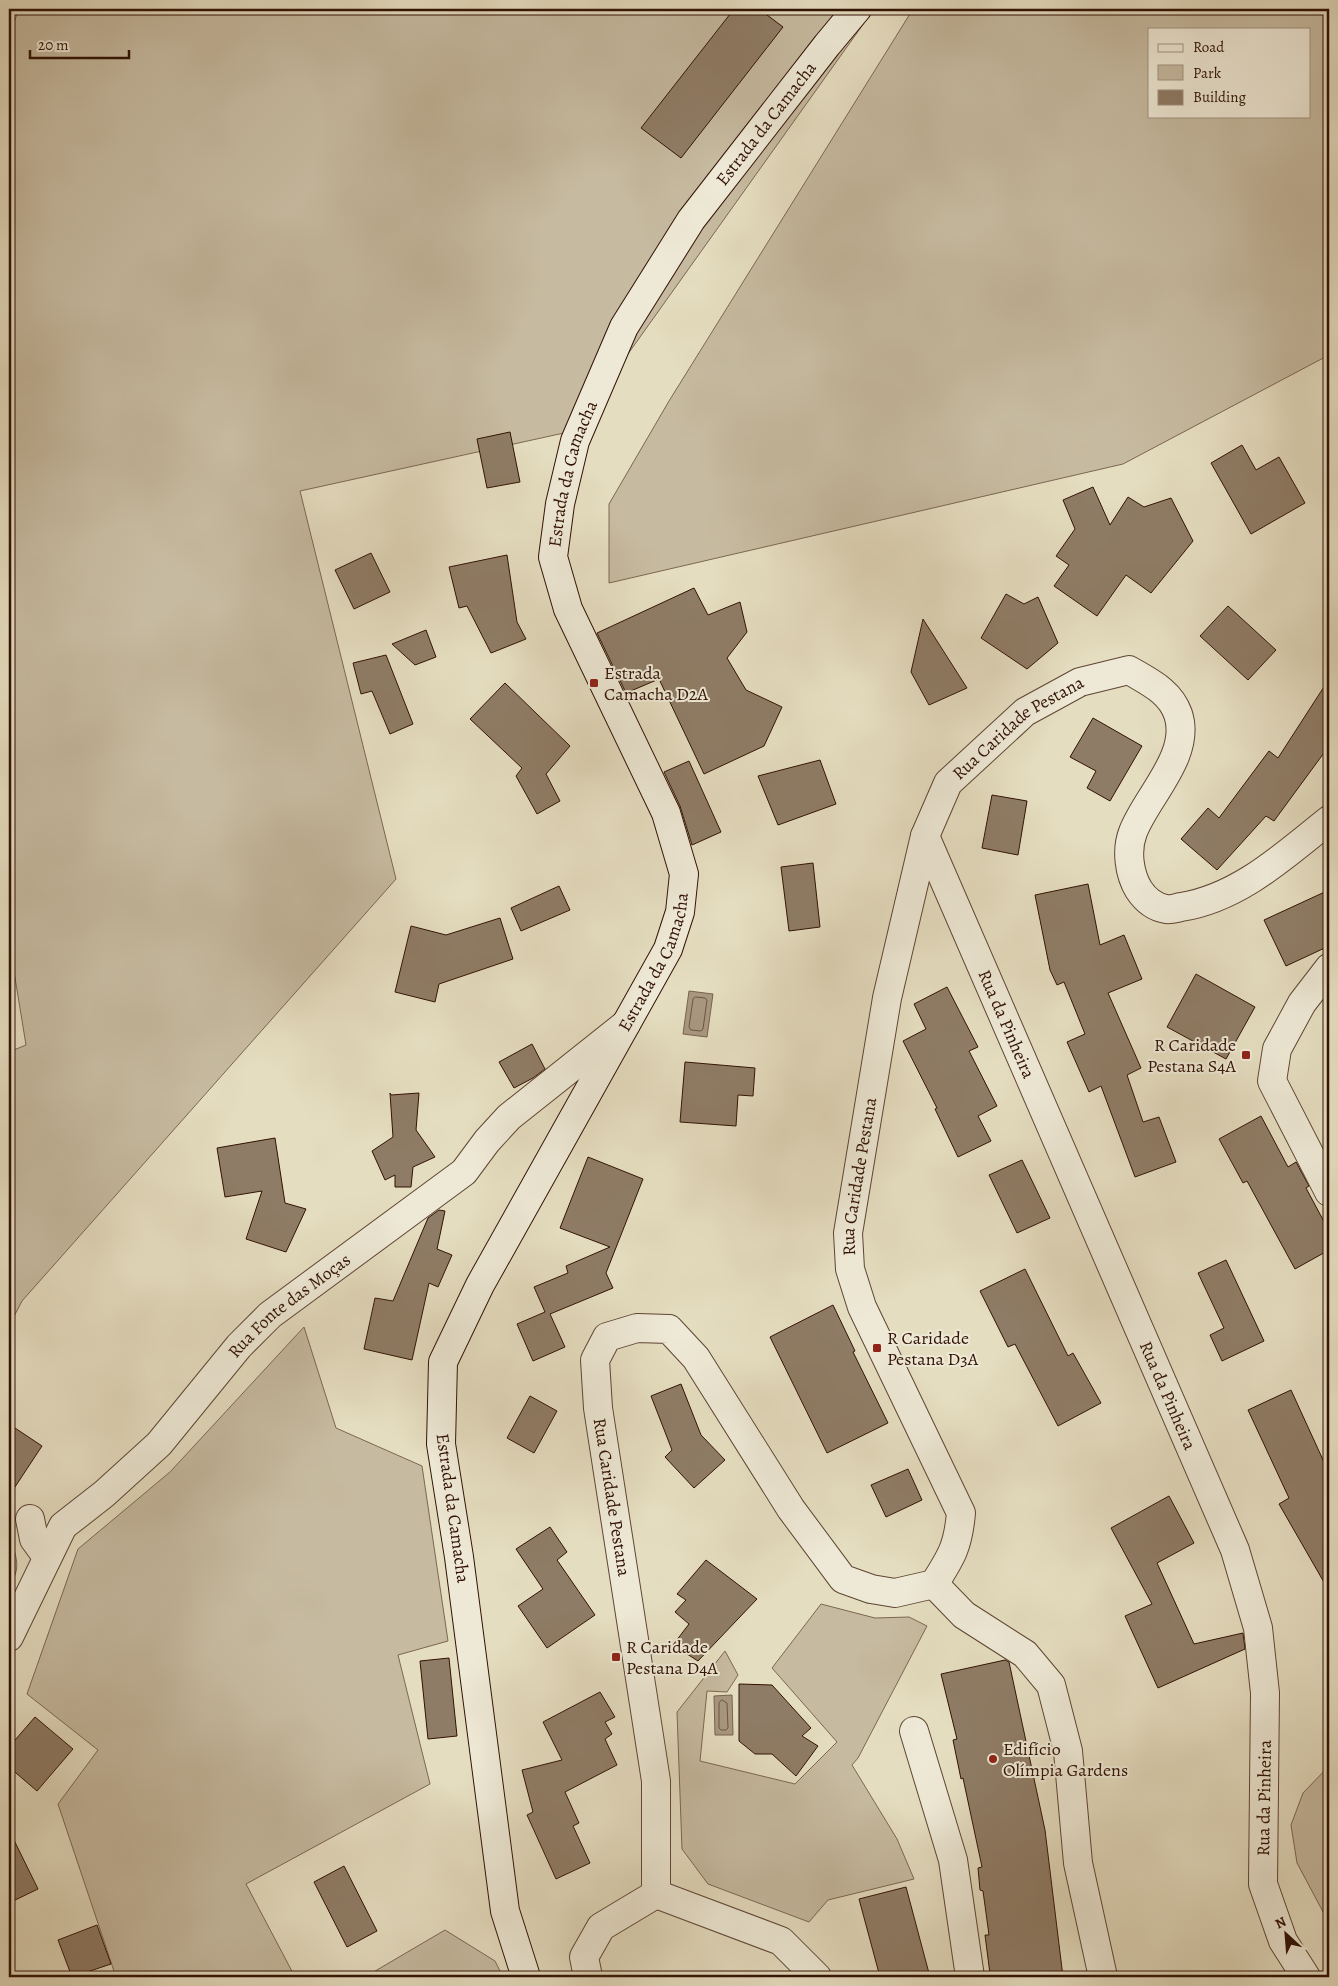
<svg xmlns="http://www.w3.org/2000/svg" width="1338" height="1986" font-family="Alegreya,serif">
<rect width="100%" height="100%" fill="#e5ddc0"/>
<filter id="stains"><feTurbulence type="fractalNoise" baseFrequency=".004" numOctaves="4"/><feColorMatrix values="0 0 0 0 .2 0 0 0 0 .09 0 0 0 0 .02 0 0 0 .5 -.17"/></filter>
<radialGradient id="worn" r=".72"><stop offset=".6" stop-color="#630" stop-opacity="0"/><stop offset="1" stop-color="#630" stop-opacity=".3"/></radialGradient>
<!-- green -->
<path fill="#c6baa0" stroke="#7c6652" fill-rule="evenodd" d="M 19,9 L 874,9 L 573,431 L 300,491 L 396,879 L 22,1301 L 9,1326 L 9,1052 L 26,1045 L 9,941 L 9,36 Z
M 913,9 L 1329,9 L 1329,355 L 1123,464 L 609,583 L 609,504 L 669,401 ZM 1149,29 L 1309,29 L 1309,116 L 1149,116 Z
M 304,1327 L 336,1428 L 422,1466 L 448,1641 L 398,1655 L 430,1784 L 246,1884 L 295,1977 L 116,1977 L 58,1804 L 98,1750 L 27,1694 L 78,1549 L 170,1472 Z
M 9,1540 L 11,1540 C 17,1559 21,1569 9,1586 Z
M 821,1604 L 875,1618 L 909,1617 L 927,1626 L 858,1758 L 852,1765 L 897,1839 L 914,1879 L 828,1900 L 809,1922 L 708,1884 L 682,1849 L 677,1712 L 725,1651 L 738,1675 L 727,1692 L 707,1691 L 700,1761 L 795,1784 L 837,1742 L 772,1668 Z
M 1329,1766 L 1329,1923 L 1297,1863 L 1291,1825 L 1303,1793 Z
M 445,1930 L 495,1961 L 503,1977 L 365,1977 Z"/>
<!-- water -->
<path fill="#a89880" stroke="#78624e" d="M 689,991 L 713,994 L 707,1037 L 683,1034 Z
M 732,1695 L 733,1735 L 715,1735 L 714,1696 Z"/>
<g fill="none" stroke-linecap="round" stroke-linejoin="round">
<!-- shore -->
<path stroke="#6c5542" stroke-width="1" d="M 696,997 L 705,998 L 707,1000 L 703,1029 L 701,1031 L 691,1030 L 689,1027 L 693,999 Z
M 722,1700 L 727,1703 L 728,1728 L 726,1730 L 721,1730 L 719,1728 L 719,1703 Z"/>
</g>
<!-- building -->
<path fill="#8f7c66" stroke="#311204" d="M 734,9 L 759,9 L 783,27 L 681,158 L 641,128 Z
M 510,432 L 520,482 L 487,488 L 477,439 Z
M 1242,445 L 1256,470 L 1279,457 L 1305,503 L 1251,534 L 1211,463 Z
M 1093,487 L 1110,525 L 1128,497 L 1144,507 L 1171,498 L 1193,541 L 1151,593 L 1126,575 L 1097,616 L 1054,586 L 1069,565 L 1056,556 L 1075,529 L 1063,500 Z
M 371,553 L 390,592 L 354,609 L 335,570 Z
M 507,555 L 517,622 L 526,639 L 491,653 L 467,606 L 459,608 L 449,567 Z
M 694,588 L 708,615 L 740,602 L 747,632 L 727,658 L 746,690 L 782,707 L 764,746 L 704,774 L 659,679 L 626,693 L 597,633 Z
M 1006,594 L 1024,604 L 1038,597 L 1058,643 L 1027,669 L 981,638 Z
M 1228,606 L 1276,650 L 1248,680 L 1200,636 Z
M 923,619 L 967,688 L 929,705 L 911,672 Z
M 426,630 L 436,657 L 415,665 L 392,644 Z
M 386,655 L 413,724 L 390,734 L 372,691 L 361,694 L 353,663 Z
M 1329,679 L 1329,746 L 1274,821 L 1266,816 L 1217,870 L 1181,839 L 1208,808 L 1219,818 L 1269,751 L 1278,758 Z
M 505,683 L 570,746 L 546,774 L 560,801 L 537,814 L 516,776 L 522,768 L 470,719 Z
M 1093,718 L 1142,746 L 1110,801 L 1087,788 L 1096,771 L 1070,757 Z
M 820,760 L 836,804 L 778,825 L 758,776 Z
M 689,761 L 721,832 L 692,845 L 680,806 L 664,772 Z
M 992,795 L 1027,801 L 1018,855 L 982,848 Z
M 813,863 L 820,927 L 789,931 L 781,867 Z
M 1088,884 L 1100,945 L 1124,935 L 1142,979 L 1108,993 L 1141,1068 L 1127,1075 L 1143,1122 L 1159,1117 L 1176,1162 L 1135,1177 L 1101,1086 L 1089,1092 L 1067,1042 L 1085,1034 L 1064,982 L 1057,985 L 1050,970 L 1035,895 Z
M 559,886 L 570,910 L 521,931 L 511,908 Z
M 1329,890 L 1329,946 L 1286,966 L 1264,920 Z
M 500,918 L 513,959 L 439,984 L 435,1002 L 395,992 L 411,926 L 446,935 Z
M 1196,974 L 1255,1007 L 1226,1059 L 1167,1027 Z
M 947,987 L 978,1047 L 969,1051 L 997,1106 L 978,1116 L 991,1141 L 958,1157 L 935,1109 L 937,1108 L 903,1041 L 926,1029 L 914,1004 Z
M 532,1044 L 545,1069 L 533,1078 L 514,1088 L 499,1062 Z
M 685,1062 L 755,1068 L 753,1096 L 738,1095 L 736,1126 L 680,1122 Z
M 390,1093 L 391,1095 L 419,1093 L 416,1130 L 435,1157 L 413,1167 L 411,1187 L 395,1187 L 395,1175 L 385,1180 L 372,1151 L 393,1137 Z
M 1261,1116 L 1288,1167 L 1296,1162 L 1309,1186 L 1306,1188 L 1329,1231 L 1329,1250 L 1295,1269 L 1247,1181 L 1243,1183 L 1219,1139 Z
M 275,1138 L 285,1203 L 306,1209 L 286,1252 L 246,1239 L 262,1191 L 225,1197 L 217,1148 Z
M 588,1157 L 643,1179 L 606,1273 L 613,1288 L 550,1314 L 565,1347 L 533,1361 L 517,1324 L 545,1312 L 534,1287 L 568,1273 L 566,1266 L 610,1247 L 560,1228 Z
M 1022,1160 L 1050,1218 L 1017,1233 L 989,1175 Z
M 439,1210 L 445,1211 L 437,1249 L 452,1255 L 438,1287 L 429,1283 L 412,1360 L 364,1349 L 375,1298 L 393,1301 L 428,1218 Z
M 1226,1260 L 1264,1341 L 1222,1361 L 1210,1335 L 1224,1328 L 1198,1273 Z
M 1025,1269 L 1068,1356 L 1073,1353 L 1101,1403 L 1058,1426 L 1015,1344 L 1008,1347 L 980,1291 Z
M 833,1305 L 855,1351 L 853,1352 L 888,1423 L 827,1453 L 770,1337 Z
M 681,1384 L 701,1435 L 725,1460 L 694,1488 L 665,1457 L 672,1450 L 651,1396 Z
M 1291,1390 L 1329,1473 L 1329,1591 L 1279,1504 L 1289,1498 L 1248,1410 Z
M 530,1396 L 557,1411 L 534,1453 L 507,1438 Z
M 9,1424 L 42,1446 L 9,1496 Z
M 908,1469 L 922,1500 L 886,1517 L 871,1485 Z
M 1169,1496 L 1194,1543 L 1157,1563 L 1194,1644 L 1243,1633 L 1245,1649 L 1158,1688 L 1125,1616 L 1152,1604 L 1111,1528 Z
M 550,1527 L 567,1552 L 557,1560 L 595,1615 L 547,1648 L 518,1606 L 543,1589 L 516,1549 Z
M 706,1560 L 757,1599 L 698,1661 L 673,1645 L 689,1624 L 675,1612 L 686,1600 L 677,1594 Z
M 449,1658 L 457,1736 L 428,1739 L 420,1661 Z
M 1005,1660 L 1009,1662 L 1045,1830 L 1063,1977 L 994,1977 L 994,1974 L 990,1974 L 985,1935 L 989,1935 L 983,1891 L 980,1890 L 978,1868 L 982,1867 L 963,1778 L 961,1779 L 953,1740 L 957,1739 L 941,1674 Z
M 739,1684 L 772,1685 L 811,1728 L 802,1736 L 818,1746 L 796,1776 L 772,1754 L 755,1754 L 739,1741 Z
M 600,1692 L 615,1717 L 605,1722 L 612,1734 L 605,1739 L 617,1765 L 565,1792 L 579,1823 L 573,1826 L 590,1863 L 556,1879 L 527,1815 L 533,1812 L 522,1770 L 562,1760 L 543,1722 Z
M 35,1717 L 73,1749 L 37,1791 L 9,1767 L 9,1747 Z
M 9,1830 L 38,1889 L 9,1903 Z
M 344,1866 L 377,1931 L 347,1947 L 314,1882 Z
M 906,1887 L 930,1977 L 880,1977 L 859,1899 Z
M 97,1925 L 111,1964 L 72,1977 L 58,1940 Z"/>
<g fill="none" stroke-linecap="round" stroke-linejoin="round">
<!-- street casing -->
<g stroke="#5e4533" stroke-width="30">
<g id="street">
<path id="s1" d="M 925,836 L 1235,1550 L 1258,1628 L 1265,1693 L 1263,1884 L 1283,1941 L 1306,1977"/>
<path d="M 1329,968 L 1302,1003 L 1277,1049 L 1272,1081 L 1329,1192"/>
<path d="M 30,1519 L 34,1539 L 47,1557"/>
<path d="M 934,1584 L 964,1615 L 1025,1654 L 1051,1685 L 1068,1751 L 1078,1863 L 1103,1977"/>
<path id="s2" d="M 9,1637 L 63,1526 L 104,1494 L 159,1444 L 239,1346 L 270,1315 L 464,1172 L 487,1141 L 509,1117 L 626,1024"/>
<path d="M 914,1731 L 953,1860 L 970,1977"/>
<path d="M 656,1894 L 781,1941 L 817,1977"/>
<path id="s3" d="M 588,1977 L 584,1957 L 601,1927 L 656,1894 L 656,1781 L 598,1408 L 595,1360 L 607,1337 L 637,1328 L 669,1329 L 696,1358 L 791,1509 L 843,1579 L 871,1589 L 895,1593 L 934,1584 C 952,1556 958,1546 961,1513 L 862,1307 L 850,1269 L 848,1233 L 887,998 L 925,836 L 948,783 L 1025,712 L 1080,682 L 1129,670 C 1149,682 1170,691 1178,714 C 1192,755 1146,797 1133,832 C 1126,850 1129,874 1139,890 C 1145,899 1154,907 1166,909 C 1170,910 1176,908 1181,907 C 1239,898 1285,855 1329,820"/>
</g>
</g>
<!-- secondary casing -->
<g stroke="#311204" stroke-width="30">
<g id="secondary">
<path id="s4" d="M 526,1977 L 505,1911 L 459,1557 L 441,1444 L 443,1362 L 480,1285 L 668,949 L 680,912 L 684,874 L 666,813 L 568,609 L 553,557 L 560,504 L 575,441 L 624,327 L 691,220 L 827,45 L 857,9"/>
</g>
</g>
<!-- street -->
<use href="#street" stroke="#eee9d6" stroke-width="28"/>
<!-- secondary -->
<use href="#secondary" stroke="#eee9d6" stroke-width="28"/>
</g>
<!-- markers -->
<g fill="#8f2418" stroke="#eee9d6" stroke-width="2">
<rect x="589" y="678" width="10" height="10" rx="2.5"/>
<rect x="1241" y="1050" width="10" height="10" rx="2.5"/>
<rect x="872" y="1343" width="10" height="10" rx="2.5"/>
<rect x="611" y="1652" width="10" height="10" rx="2.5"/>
<circle cx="993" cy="1759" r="5"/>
</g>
<g text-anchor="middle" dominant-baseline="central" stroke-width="4" stroke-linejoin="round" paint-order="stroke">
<!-- street labels -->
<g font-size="18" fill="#311204" stroke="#eee9d6">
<text stroke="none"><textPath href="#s4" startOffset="2005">Estrada da Camacha</textPath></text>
<text stroke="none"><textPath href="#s4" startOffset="1600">Estrada da Camacha</textPath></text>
<text stroke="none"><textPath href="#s3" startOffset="2080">Rua Caridade Pestana</textPath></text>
<text stroke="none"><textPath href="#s4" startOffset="1076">Estrada da Camacha</textPath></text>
<text stroke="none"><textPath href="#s1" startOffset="205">Rua da Pinheira</textPath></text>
<text stroke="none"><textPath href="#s3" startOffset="1585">Rua Caridade Pestana</textPath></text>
<text stroke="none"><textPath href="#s2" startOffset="441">Rua Fonte das Moças</textPath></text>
<text stroke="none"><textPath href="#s1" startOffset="610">Rua da Pinheira</textPath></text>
<text transform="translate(612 1497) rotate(81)">Rua Caridade Pestana</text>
<text transform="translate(453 1508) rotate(82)">Estrada da Camacha</text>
<text transform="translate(1264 1798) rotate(-89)">Rua da Pinheira</text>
</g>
<!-- poi labels -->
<g font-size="18" fill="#311204" stroke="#eee9d6" text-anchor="start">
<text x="604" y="673">Estrada<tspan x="604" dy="21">Camacha D2A</tspan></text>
<text x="1236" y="1045" text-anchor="end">R Caridade<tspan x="1236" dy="21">Pestana S4A</tspan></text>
<text x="887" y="1338">R Caridade<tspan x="887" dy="21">Pestana D3A</tspan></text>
<text x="626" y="1647">R Caridade<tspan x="626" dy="21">Pestana D4A</tspan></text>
<text x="1003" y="1749">Edifício<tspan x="1003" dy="21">Olímpia Gardens</tspan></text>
</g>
</g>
<!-- margin -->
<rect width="1338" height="1986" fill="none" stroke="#e5ddc0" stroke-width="30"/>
<rect x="10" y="10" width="1318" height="1966" fill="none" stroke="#311204" stroke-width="2.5"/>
<rect x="15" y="15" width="1308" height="1956" fill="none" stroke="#311204"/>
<!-- legend -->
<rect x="1148" y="28" width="162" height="90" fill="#eee9d6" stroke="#a29382"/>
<rect x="1158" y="44" width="25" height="8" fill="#eee9d6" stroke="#a29382"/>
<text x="1193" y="52" font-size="15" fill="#311204">Road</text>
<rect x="1158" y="65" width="25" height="15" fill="#c6baa0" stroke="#a29382"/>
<text x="1193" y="78" font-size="15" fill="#311204">Park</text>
<rect x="1158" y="90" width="25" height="15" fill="#8f7c66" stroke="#a29382"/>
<text x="1193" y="102" font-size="15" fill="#311204">Building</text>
<!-- north arrow -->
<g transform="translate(1286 1934) rotate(334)" stroke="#eee9d6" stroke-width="4" paint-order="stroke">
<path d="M0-4L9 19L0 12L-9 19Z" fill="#311204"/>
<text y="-8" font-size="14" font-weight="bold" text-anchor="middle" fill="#311204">N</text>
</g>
<!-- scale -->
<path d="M30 50v8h99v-8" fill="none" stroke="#311204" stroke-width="2.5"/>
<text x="38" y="50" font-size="15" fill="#311204" stroke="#eee9d6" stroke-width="4" paint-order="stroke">20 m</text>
<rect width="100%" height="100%" filter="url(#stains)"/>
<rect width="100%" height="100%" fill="url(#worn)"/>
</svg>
